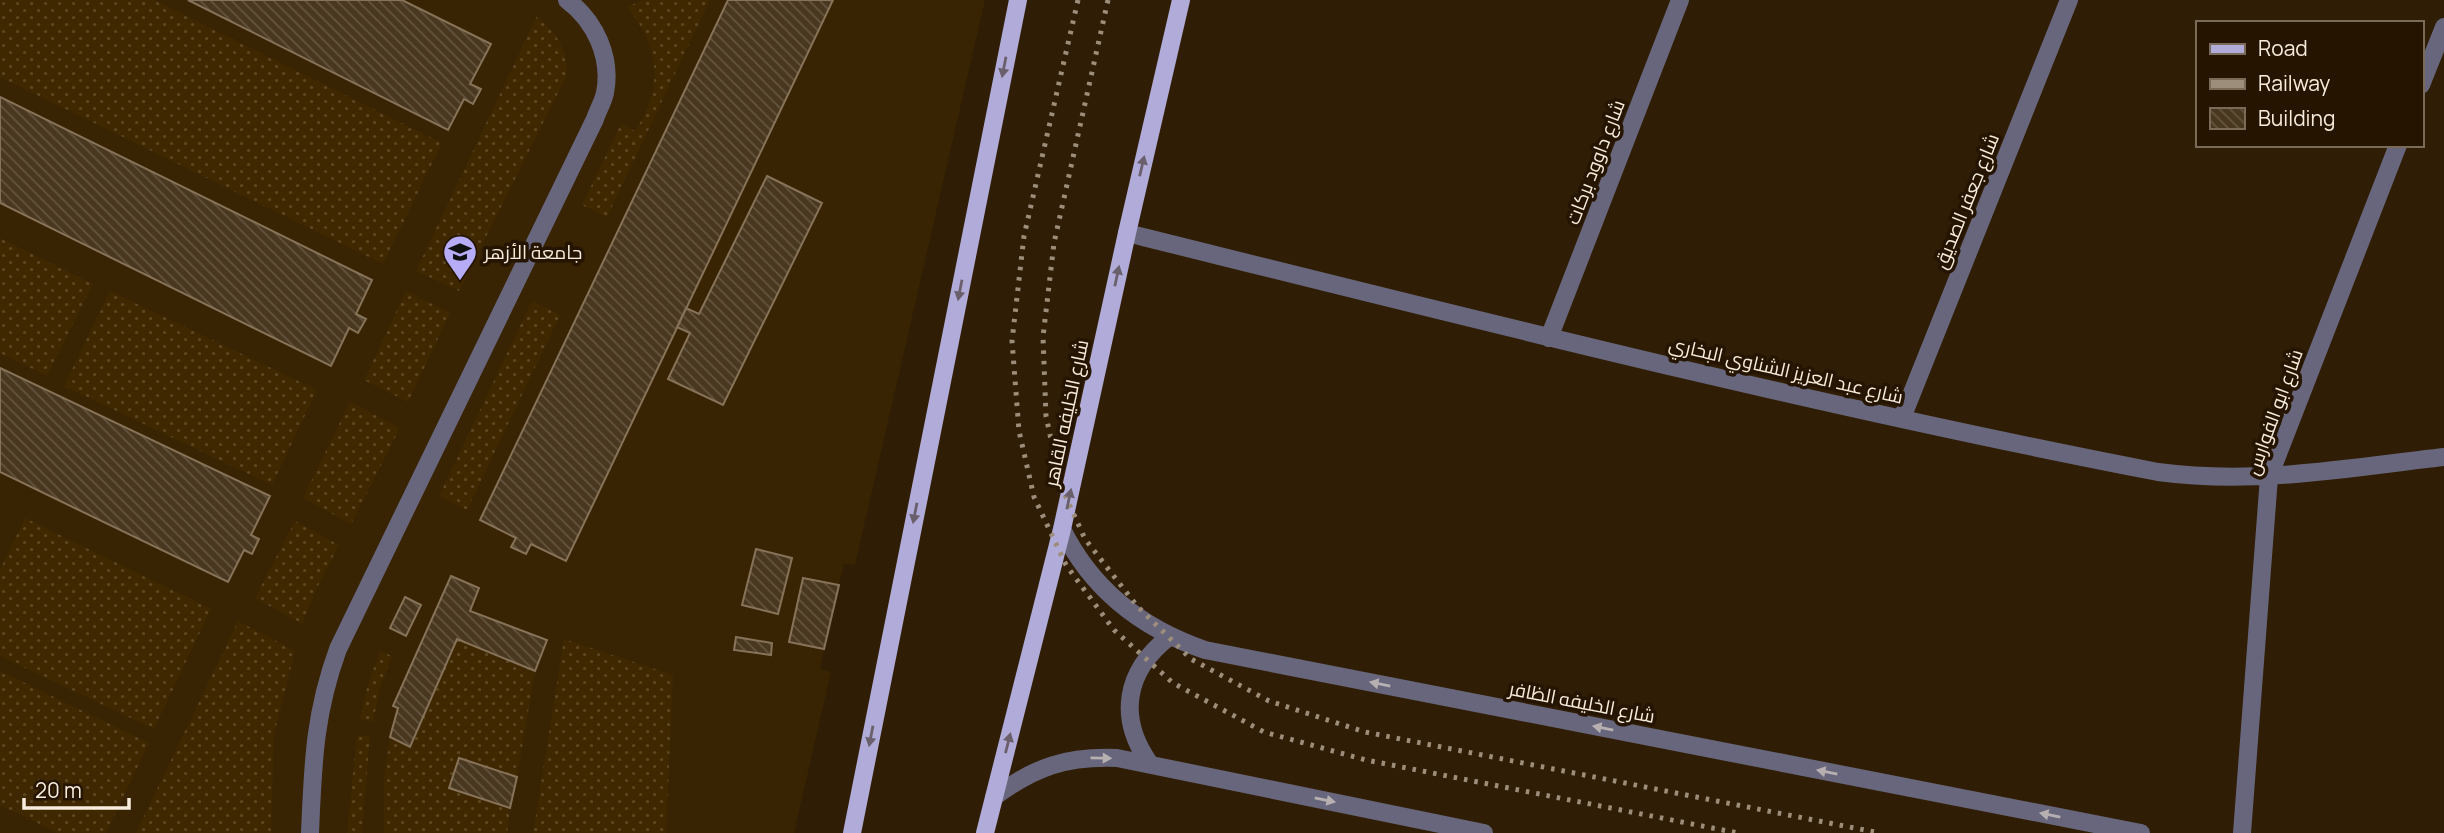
<svg xmlns="http://www.w3.org/2000/svg" width="2444" height="833" font-family="Manrope,Cairo,sans-serif">
<defs>
<pattern id="garden-dots" width="8" height="8" patternUnits="userSpaceOnUse" patternTransform="scale(1.75)"><rect width="8" height="8" fill="#3f2800"/><path d="M2 2h.1M6 6h.1" fill="none" stroke="#5c4725" stroke-width="1.8" stroke-linecap="round"/></pattern>
<pattern id="building-back-hatch" width="6" height="6" patternUnits="userSpaceOnUse" patternTransform="scale(1.75)"><rect width="6" height="6" fill="#49381f"/><path d="M-1 5l2 2M0 0l6 6M5-1l2 2" fill="none" stroke="#64553f"/></pattern>
</defs>
<rect width="100%" height="100%" fill="#2f1e05"/>
<!-- built -->
<path fill="#382302" d="M 0,0 L 985,0 L 855,565 L 844,564 L 836,596 L 820,669 L 831,672 L 794,833 L 0,833 Z"/>
<!-- garden -->
<path fill="url(#garden-dots)" d="M 0,0 L 154,0 L 442,143 L 383,264 L 0,77 Z
M 643,0 L 710,0 L 607,217 L 582,205 L 621,124 L 635,131 C 664,88 660,46 627,7 Z
M 537,16 C 555,32 570,51 566,77 L 459,291 L 416,271 Z
M 0,238 L 93,284 L 47,376 L 0,353 Z
M 110,291 L 317,390 L 272,485 L 64,386 Z
M 406,291 L 450,313 L 408,402 L 364,380 Z
M 532,301 L 560,315 L 467,510 L 439,496 Z
M 350,402 L 400,428 L 351,524 L 303,498 Z
M 25,518 L 211,609 L 154,729 L 0,656 L 0,570 Z
M 295,521 L 339,545 L 317,588 L 302,624 L 255,598 Z
M 238,621 L 295,651 L 274,734 L 271,833 L 136,833 Z
M 457,639 L 535,671 L 517,777 L 459,758 L 510,808 L 507,833 L 384,833 L 384,777 L 390,737 L 410,746 Z
M 564,639 L 673,675 L 666,833 L 533,833 Z
M 380,651 L 392,656 L 380,688 L 373,722 L 360,719 L 368,684 Z
M 0,671 L 149,743 L 106,833 L 58,833 L 0,805 Z
M 357,735 L 370,736 L 362,833 L 347,833 Z"/>
<!-- building -->
<path fill="url(#building-back-hatch)" stroke="#877359" stroke-width="2" d="M 188,0 L 402,0 L 491,44 L 470,84 L 481,89 L 473,104 L 464,99 L 448,130 Z
M 728,0 L 833,0 L 566,561 L 531,544 L 526,554 L 511,547 L 516,538 L 480,520 Z
M 0,97 L 372,280 L 356,314 L 366,319 L 358,333 L 349,328 L 331,366 L 0,203 Z
M 767,176 L 822,203 L 723,405 L 668,379 L 690,333 L 677,327 L 686,308 L 699,314 Z
M 0,368 L 270,496 L 251,535 L 259,539 L 252,554 L 244,550 L 228,582 L 0,472 Z
M 756,549 L 792,558 L 778,614 L 742,605 Z
M 451,576 L 479,588 L 470,611 L 547,640 L 535,671 L 457,639 L 410,747 L 390,737 L 398,708 L 393,706 Z
M 803,578 L 839,585 L 824,649 L 789,642 Z
M 405,597 L 421,605 L 406,636 L 390,628 Z
M 736,637 L 772,643 L 771,655 L 734,650 Z
M 459,758 L 517,777 L 510,808 L 449,788 Z"/>
<g fill="none" stroke-linecap="round" stroke-linejoin="round">
<!-- minor -->
<path stroke="#68667c" stroke-width="18" d="M 2421,85 L 2444,27
M 1127,233 C 1469,318 1811,405 2158,472 C 2256,485 2347,468 2444,457
M 1549,338 L 1680,0
M 1902,418 L 2069,0
M 1062,529 C 1092,590 1141,628 1205,650 L 2141,833
M 1150,764 C 1117,718 1125,671 1169,637
M 994,797 C 1035,767 1066,756 1117,758 L 1484,833
M 310,833 C 313,764 314,715 338,649 L 595,119 C 598,110 603,102 605,93 C 612,57 595,21 567,0
M 2242,833 L 2269,477 L 2398,145"/>
<!-- major -->
<path stroke="#b0abd8" stroke-width="18" d="M 852,833 L 1018,0
M 985,833 L 1062,529 L 1127,233 L 1181,0"/>
<!-- rail -->
<path stroke="#9c8e7a" stroke-width="5" stroke-dasharray="3.5 7" stroke-linecap="butt" d="M 1078,0 L 1024,236 L 1012,341 L 1019,431 L 1034,497 L 1066,565 L 1114,630 L 1173,683 L 1264,732 L 1366,760 L 1738,833
M 1108,0 L 1054,243 L 1043,337 L 1046,416 L 1061,486 L 1085,539 L 1137,606 L 1191,659 L 1269,701 L 1365,732 L 1880,833"/>
</g>
<!-- one-way arrows -->
<defs><path id="oneway-solid" d="M-6-.8H1V-3.2L6.5 0L1 3.2V.8H-6Z" transform="scale(1.75)"/></defs>
<g fill="#6a606c">
<use href="#oneway-solid" transform="translate(1004 67) rotate(101)"/>
<use href="#oneway-solid" transform="translate(1142 166) rotate(-77)"/>
<use href="#oneway-solid" transform="translate(1117 276) rotate(-78)"/>
<use href="#oneway-solid" transform="translate(960 290) rotate(101)"/>
<use href="#oneway-solid" transform="translate(1069 499) rotate(-78)"/>
<use href="#oneway-solid" transform="translate(915 513) rotate(101)"/>
<use href="#oneway-solid" transform="translate(871 736) rotate(101)"/>
<use href="#oneway-solid" transform="translate(1008 743) rotate(-76)"/>
</g>
<g fill="#b7b0b1">
<use href="#oneway-solid" transform="translate(1380 684) rotate(-169)"/>
<use href="#oneway-solid" transform="translate(1603 728) rotate(-169)"/>
<use href="#oneway-solid" transform="translate(1101 758) rotate(1)"/>
<use href="#oneway-solid" transform="translate(1827 772) rotate(-169)"/>
<use href="#oneway-solid" transform="translate(1325 800) rotate(12)"/>
<use href="#oneway-solid" transform="translate(2050 815) rotate(-169)"/>
</g>
<!-- icons -->
<defs>
<g id="university-pin" transform="scale(1.75)"><path d="M0 17L-7.5 6A9.5 9.5 0 1 1 7.5 6Z" fill="#b6acf8" stroke="#251500"/><path d="M0-5L7-2L0 1L-7-2ZM-4 1L0 2.5L4 1V4Q0 6-4 4Z" fill="#111"/></g>
</defs>
<g fill-rule="evenodd">
<use href="#university-pin" x="460" y="252"/>
</g>
<g text-anchor="middle" dominant-baseline="central" stroke-width="7" stroke-linejoin="round" paint-order="stroke">
<!-- street labels -->
<g font-size="19" fill="#f7ecdd" stroke="#251500">
<text transform="translate(1595 162) rotate(-69)">شارع داوود بركات</text>
<text transform="translate(1966 201) rotate(-68)">شارع جعفر الصديق</text>
<text transform="translate(1786 370) rotate(13)">شارع عبد العزيز الشناوي البخاري</text>
<text transform="translate(2274 412) rotate(-70)">شارع ابو الفوارس</text>
<text transform="translate(1066 413) rotate(-78)">شارع الخليفه القاهر</text>
<text transform="translate(1582 702) rotate(11)">شارع الخليفه الظافر</text>
</g>
<!-- poi labels -->
<g font-size="19" fill="#f7ecdd" stroke="#251500" text-anchor="start">
<text x="484" y="252">جامعة الأزهر</text>
</g>
</g>
<!-- legend -->
<rect x="2196" y="21" width="228" height="126" fill="#251500" stroke="#796b58" stroke-width="2"/>
<rect x="2210" y="44" width="35" height="10" fill="#b0abd8" stroke="#796b58" stroke-width="2"/>
<text x="2258" y="56" font-size="21" fill="#f7ecdd">Road</text>
<rect x="2210" y="79" width="35" height="10" fill="#9c8e7a" stroke="#796b58" stroke-width="2"/>
<text x="2258" y="91" font-size="21" fill="#f7ecdd">Railway</text>
<rect x="2210" y="108" width="35" height="21" fill="url(#building-back-hatch)" stroke="#796b58" stroke-width="2"/>
<text x="2258" y="126" font-size="21" fill="#f7ecdd">Building</text>
<!-- scale -->
<path d="M24 798v10h105v-10" fill="none" stroke="#f7ecdd" stroke-width="3.5"/>
<text x="35" y="798" font-size="21" fill="#f7ecdd" stroke="#251500" stroke-width="5" paint-order="stroke">20 m</text>
</svg>
